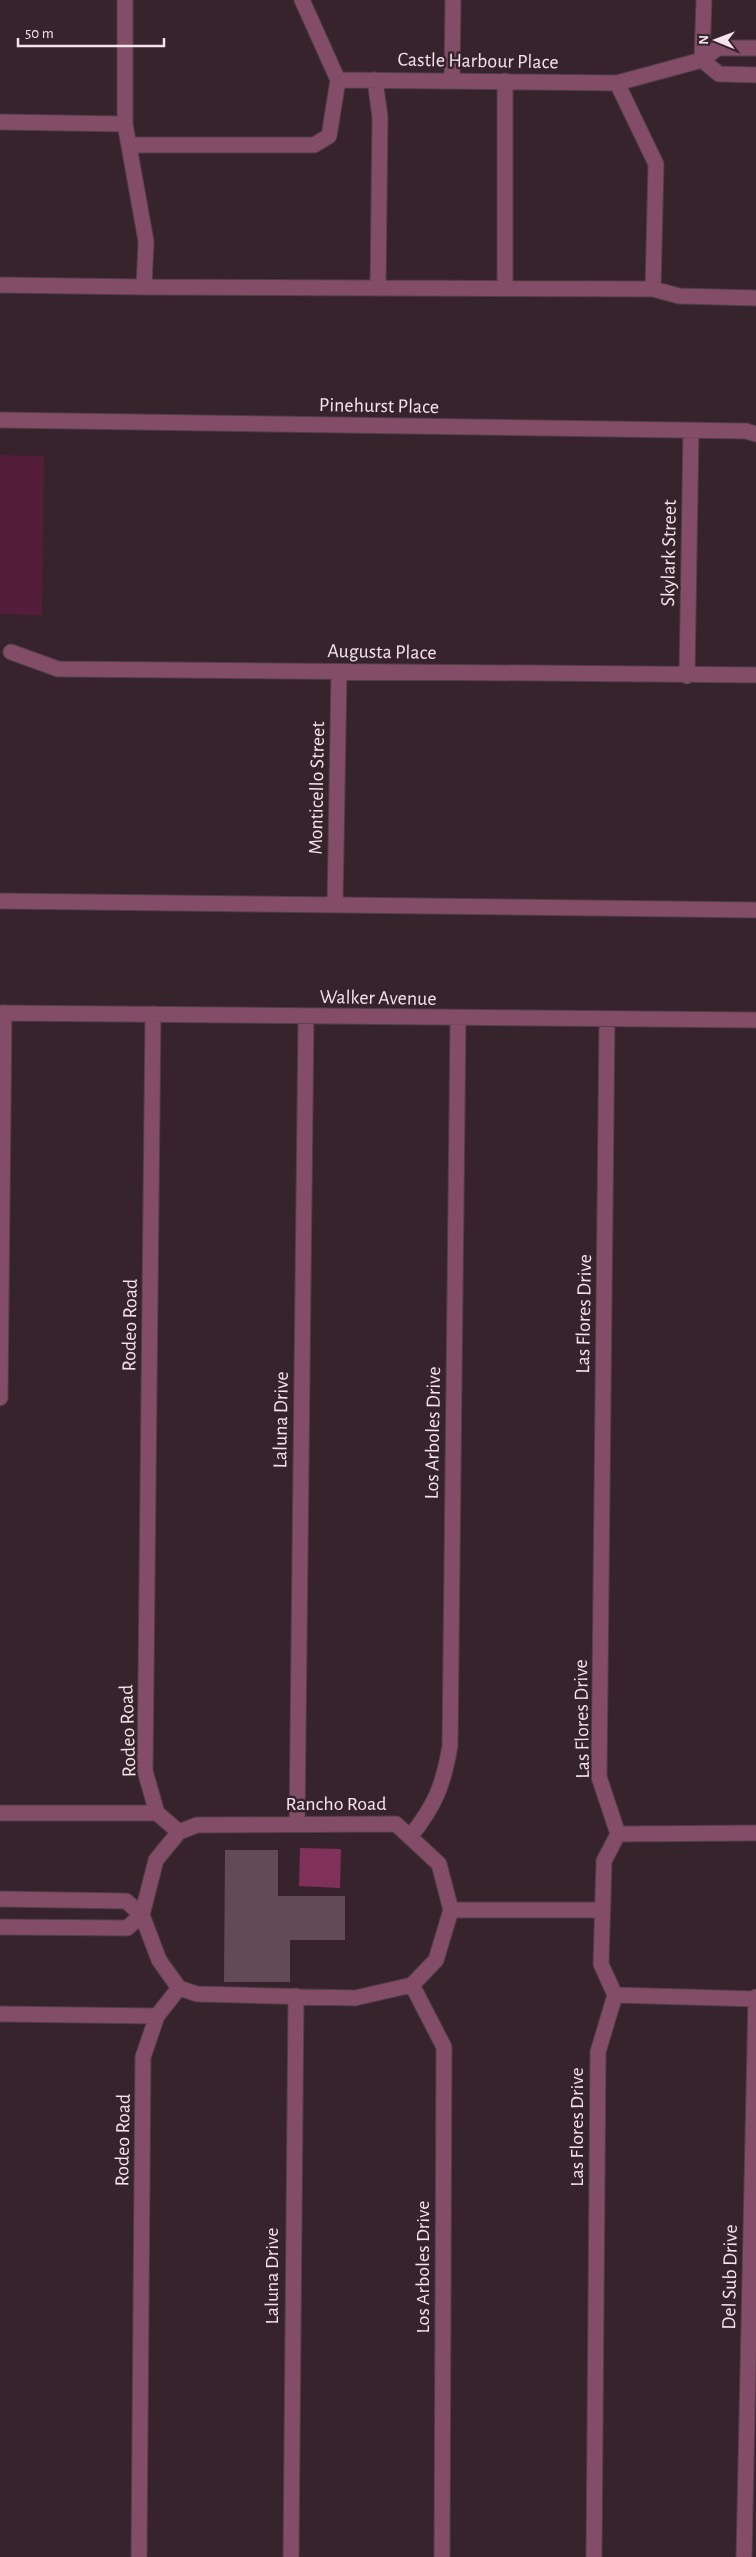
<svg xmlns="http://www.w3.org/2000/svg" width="756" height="2557" font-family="'Alegreya Sans',sans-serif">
<rect width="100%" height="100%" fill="#37232c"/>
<!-- green -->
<path fill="#541d39" d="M 0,455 L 44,456 L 42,615 L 0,614 Z"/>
<!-- water -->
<path fill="#80315a" d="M 300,1848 L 341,1849 L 340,1888 L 299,1886 Z"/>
<!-- building -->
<path fill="#624b55" d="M 225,1850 L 278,1850 L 278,1896 L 345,1896 L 345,1940 L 290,1940 L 290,1982 L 224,1982 Z"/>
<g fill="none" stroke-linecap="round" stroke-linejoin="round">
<!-- minor casing -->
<g stroke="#513e47" stroke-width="17">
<path id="minor" d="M 125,0 L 125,124 L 146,241 L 144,287 L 378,288 L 380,117 L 375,80
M 704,0 L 702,60 L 719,74 L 756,75
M 338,80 L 617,83 L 702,60 L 718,48 L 756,48
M 452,80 L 453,0
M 505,81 L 505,288
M 0,122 L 125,124
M 129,145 L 314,145 L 329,136 L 338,80 L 302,0
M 0,285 L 144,287
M 378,288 L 653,289 L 656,164 L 617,83
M 653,289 L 679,296 L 756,298
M 0,420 L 746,431 L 756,434
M 11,652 L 58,669 L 756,675
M 687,676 L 691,430
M 0,901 L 756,910
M 335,905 L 339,672
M 0,1013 L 756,1020
M 153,1014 L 145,1771 L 157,1813 L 179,1832
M 0,1398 L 4,1013
M 0,1813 L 157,1813
M 297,1824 L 306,1017
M 396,1824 L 439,1864 L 451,1910 L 436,1960 L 412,1985 L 355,1998 L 197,1994 L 179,1988 L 159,1960 L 142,1915 L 156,1860 L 179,1832 L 197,1825 Z
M 618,1834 L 756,1833
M 410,1837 C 435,1805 443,1787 450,1746 L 458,1019
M 0,1899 L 126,1901 L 142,1915 L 127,1928 L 0,1927
M 451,1910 L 603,1910
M 412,1985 L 444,2047 L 442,2557
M 615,1995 L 756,1999
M 0,2014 L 157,2016
M 139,2557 L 143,2057 L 157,2016 L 179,1988
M 291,2557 L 296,1996
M 594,2557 L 598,2052 L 615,1995 L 601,1964 L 604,1861 L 618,1834 L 599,1777 L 607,1019
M 744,2557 L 756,1997"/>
</g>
<!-- minor -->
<use href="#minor" stroke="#834d67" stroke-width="15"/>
</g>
<g text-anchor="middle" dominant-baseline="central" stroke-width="5" stroke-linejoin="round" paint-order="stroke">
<!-- street labels -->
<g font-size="20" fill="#f2e4ea" stroke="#37232c">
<text transform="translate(478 61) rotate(1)">Castle Harbour Place</text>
<text transform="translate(379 406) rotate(1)">Pinehurst Place</text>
<text transform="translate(669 553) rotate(-89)">Skylark Street</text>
<text transform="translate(382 652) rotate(1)">Augusta Place</text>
<text transform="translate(317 788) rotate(-89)">Monticello Street</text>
<text transform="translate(378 998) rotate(1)">Walker Avenue</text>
<text transform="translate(584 1314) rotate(-89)">Las Flores Drive</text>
<text transform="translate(130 1325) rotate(-89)">Rodeo Road</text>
<text transform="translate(281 1420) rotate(-89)">Laluna Drive</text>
<text transform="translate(433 1433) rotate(-89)">Los Arboles Drive</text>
<text transform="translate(582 1719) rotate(-91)">Las Flores Drive</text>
<text transform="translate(128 1731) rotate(-92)">Rodeo Road</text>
<text x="336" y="1804">Rancho Road</text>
<text transform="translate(577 2127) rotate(-90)">Las Flores Drive</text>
<text transform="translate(123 2140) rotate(-89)">Rodeo Road</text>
<text transform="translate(423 2267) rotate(-90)">Los Arboles Drive</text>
<text transform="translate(272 2276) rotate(-90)">Laluna Drive</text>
<text transform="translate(730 2277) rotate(-89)">Del Sub Drive</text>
</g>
</g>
<!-- north arrow -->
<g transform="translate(716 40) rotate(271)" stroke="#37232c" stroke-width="4" paint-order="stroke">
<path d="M0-4L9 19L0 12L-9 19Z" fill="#f2e4ea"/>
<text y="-8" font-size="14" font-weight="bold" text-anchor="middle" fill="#f2e4ea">N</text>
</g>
<!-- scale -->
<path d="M18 38v8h146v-8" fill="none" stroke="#f2e4ea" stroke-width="2.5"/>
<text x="25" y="38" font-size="15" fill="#f2e4ea" stroke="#37232c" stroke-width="4" paint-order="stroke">50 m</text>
</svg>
